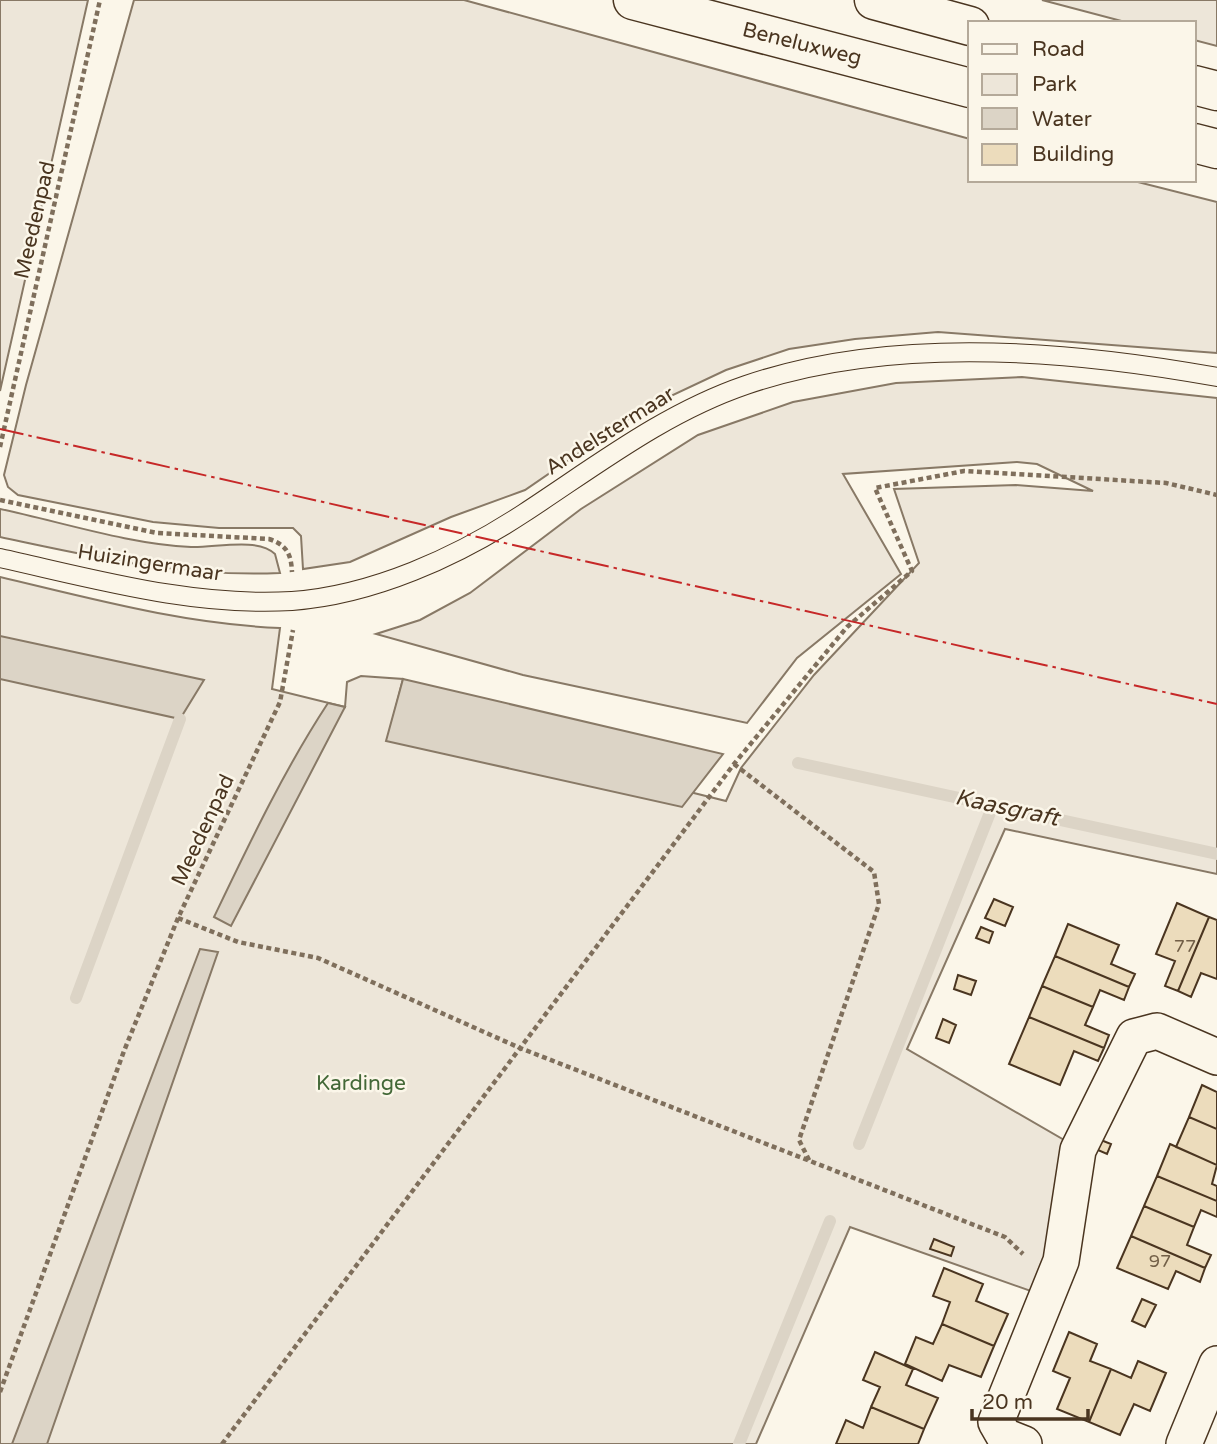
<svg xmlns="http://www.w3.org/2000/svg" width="1217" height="1444" font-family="'Varela Round',sans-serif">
<rect width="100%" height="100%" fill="#fbf6e9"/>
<!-- green -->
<path fill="#ede6d9" stroke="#887966" stroke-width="2" d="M 0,0 L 88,0 L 0,391 Z
M 134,0 L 464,0 L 970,139 L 970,180 L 1130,180 L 1217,202 L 1217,353 L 938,332 L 855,339 L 789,349 L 726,370 L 643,409 L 525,490 L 451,517 L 350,562 L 303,569 L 301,536 L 293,528 L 219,528 L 153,522 L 18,495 L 8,487 L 4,475 L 26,385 Z
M 1042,0 L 1217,0 L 1217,46 L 1194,40 L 1194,23 L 1129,23 Z
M 1022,377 L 1217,398 L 1217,874 L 1005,829 L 907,1049 L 1071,1144 L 1042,1295 L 850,1227 L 756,1444 L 0,1444 L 0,577 C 93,599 184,624 280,628 L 272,689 L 345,707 L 347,682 L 361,676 L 403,679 L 393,718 L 726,801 L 741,768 L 814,675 L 919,563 L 894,489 L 1016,485 L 1093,491 L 1037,464 L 1017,462 L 843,474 L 901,574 L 797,658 L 747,723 L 523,675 L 376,634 L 420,620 L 470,593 L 581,509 L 698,435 L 793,402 L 896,383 Z
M 0,509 C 62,522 128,544 191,547 C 215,548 257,537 275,554 L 280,573 C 178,577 99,558 0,537 Z"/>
<!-- water -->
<path fill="#dcd4c6" stroke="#887966" stroke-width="2" d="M 0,636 L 204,680 L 180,719 L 0,679 Z
M 403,679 L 723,754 L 682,807 L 386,741 Z
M 328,703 L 345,707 L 231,926 L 214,917 C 249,844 284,770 328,703 Z
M 200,949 L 218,952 L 47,1444 L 12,1444 Z"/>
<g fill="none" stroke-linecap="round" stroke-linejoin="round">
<!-- stream -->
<path stroke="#dcd4c6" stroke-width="12" d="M 798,763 L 1217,854
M 76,998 L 180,719
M 859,1144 L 993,805
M 739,1444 L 830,1221"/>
</g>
<!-- building -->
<path fill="#ecdcbc" stroke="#4a3520" stroke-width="2" d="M 994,899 L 1013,907 L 1005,926 L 985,918 Z
M 1177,903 L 1209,917 L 1178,991 L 1165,986 L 1175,961 L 1156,954 Z
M 1209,917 L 1217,920 L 1217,979 L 1201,973 L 1191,997 L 1178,991 Z
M 1068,924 L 1119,945 L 1111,964 L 1135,974 L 1129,987 L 1055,956 Z
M 981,927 L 993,932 L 989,943 L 976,938 Z
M 1055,956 L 1129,987 L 1124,1000 L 1100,990 L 1093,1007 L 1042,986 Z
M 958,975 L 976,981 L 971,995 L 954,989 Z
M 1042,986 L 1093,1007 L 1085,1025 L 1109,1035 L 1104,1048 L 1029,1017 Z
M 1029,1017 L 1104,1048 L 1098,1061 L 1074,1051 L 1060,1085 L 1009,1064 Z
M 943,1019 L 956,1025 L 949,1043 L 936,1038 Z
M 1202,1085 L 1217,1092 L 1217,1129 L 1189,1117 Z
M 1189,1117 L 1217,1129 L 1217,1165 L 1176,1147 Z
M 1096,1138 L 1111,1144 L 1107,1154 L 1091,1147 Z
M 1170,1144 L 1217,1165 L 1212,1184 L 1217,1186 L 1217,1201 L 1157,1176 Z
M 1157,1176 L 1217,1201 L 1217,1217 L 1201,1210 L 1194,1227 L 1144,1206 Z
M 1144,1206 L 1194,1227 L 1187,1245 L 1211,1255 L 1205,1268 L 1131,1236 Z
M 1131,1236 L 1205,1268 L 1200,1282 L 1176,1271 L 1168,1289 L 1117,1268 Z
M 934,1239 L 954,1247 L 951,1256 L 930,1249 Z
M 944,1268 L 983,1284 L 976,1301 L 1008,1314 L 994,1346 L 942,1324 L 950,1302 L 933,1296 Z
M 1142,1299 L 1156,1305 L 1145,1327 L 1132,1321 Z
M 942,1324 L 994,1346 L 981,1377 L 949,1365 L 942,1381 L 905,1364 L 916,1337 L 933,1344 Z
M 1069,1332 L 1097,1344 L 1090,1361 L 1111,1369 L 1089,1422 L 1057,1409 L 1070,1378 L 1053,1371 Z
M 875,1352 L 913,1369 L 906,1385 L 938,1398 L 924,1429 L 871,1407 L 880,1387 L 863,1380 Z
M 1138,1361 L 1166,1373 L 1150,1411 L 1134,1404 L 1120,1435 L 1089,1422 L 1111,1369 L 1131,1378 Z
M 871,1407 L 924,1429 L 918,1444 L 836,1444 L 846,1420 L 863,1428 Z"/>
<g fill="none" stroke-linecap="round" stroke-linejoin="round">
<!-- service casing -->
<g stroke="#4a3520" stroke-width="20">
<path id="service" d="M 0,558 C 95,579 193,607 292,601 C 373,595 457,557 524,513 C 596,466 664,413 746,385 C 891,335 1069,350 1217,377"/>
</g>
<!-- minor casing -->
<g stroke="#4a3520" stroke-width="38">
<path id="minor" d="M 1024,1444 L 1004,1436 L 996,1422 L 1061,1261 L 1078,1150 L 1134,1037 L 1157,1031 L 1217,1057
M 1184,1444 L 1217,1364"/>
</g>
<!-- trunk casing -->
<g stroke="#4a3520" stroke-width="41">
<path id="trunk" d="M 633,0 L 970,88
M 874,0 L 970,26
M 1194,85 L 1217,91
M 1194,143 L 1217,149"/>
</g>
<!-- path -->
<path stroke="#7f6f5c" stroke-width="4.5" stroke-dasharray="5 3.5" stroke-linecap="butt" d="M 0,447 L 100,0
M 0,500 L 157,533 L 269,539 C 287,545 291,554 292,572
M 734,764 L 874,872 L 879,904 L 799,1140 L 810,1162
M 178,918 L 238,942 L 318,958 L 520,1048 L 1005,1237 L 1023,1254
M 0,1392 L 124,1051 L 178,918 L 280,702 L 293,630
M 222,1444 L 734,764 L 847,627 L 912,571 L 875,488 L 964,471 L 1166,483 L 1217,495"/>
<!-- service -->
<use href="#service" stroke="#fbf6e9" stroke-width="18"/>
<!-- minor -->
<use href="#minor" stroke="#fbf6e9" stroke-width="35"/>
<!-- trunk -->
<use href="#trunk" stroke="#fbf6e9" stroke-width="38"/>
<!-- power -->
<path stroke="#c62828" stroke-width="2" stroke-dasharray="24 5 3.5 5" stroke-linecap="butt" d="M 0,429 L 1217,704"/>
</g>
<g text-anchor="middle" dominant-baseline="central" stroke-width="5" stroke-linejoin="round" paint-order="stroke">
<!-- number labels -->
<g font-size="18" fill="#725f47">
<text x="1185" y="946">77</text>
<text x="1160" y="1261">97</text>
</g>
<!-- street labels -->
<g font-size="21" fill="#4a3520" stroke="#fbf6e9">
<text transform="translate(802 44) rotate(14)">Beneluxweg</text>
<text transform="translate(35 220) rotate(-77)">Meedenpad</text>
<text transform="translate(610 431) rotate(-32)">Andelstermaar</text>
<text transform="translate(150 563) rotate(9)">Huizingermaar</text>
<text transform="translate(203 830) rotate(-65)">Meedenpad</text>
</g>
<!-- park labels -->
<g font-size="21" fill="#436837" stroke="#fbf6e9">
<text x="361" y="1083">Kardinge</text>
</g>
<!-- water labels -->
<g font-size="23" font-style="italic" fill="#4a3520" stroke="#fbf6e9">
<text transform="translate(1007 808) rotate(12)">Kaasgraft</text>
</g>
</g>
<!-- legend -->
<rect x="968" y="21" width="228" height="161" fill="#fbf6e9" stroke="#b4a999" stroke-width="2"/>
<rect x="982" y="44" width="35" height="10" fill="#fbf6e9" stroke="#b4a999" stroke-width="2"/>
<text x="1032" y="56" font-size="21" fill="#4a3520">Road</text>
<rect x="982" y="74" width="35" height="21" fill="#ede6d9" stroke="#b4a999" stroke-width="2"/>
<text x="1032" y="91" font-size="21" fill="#4a3520">Park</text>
<rect x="982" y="108" width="35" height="21" fill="#dcd4c6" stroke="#b4a999" stroke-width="2"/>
<text x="1032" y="126" font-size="21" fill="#4a3520">Water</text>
<rect x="982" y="144" width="35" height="21" fill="#ecdcbc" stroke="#b4a999" stroke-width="2"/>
<text x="1032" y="161" font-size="21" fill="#4a3520">Building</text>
<!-- scale -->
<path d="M972 1409v10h116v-10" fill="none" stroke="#4a3520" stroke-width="3.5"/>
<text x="982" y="1409" font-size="21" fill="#4a3520" stroke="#fbf6e9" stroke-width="5" paint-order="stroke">20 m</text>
</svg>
